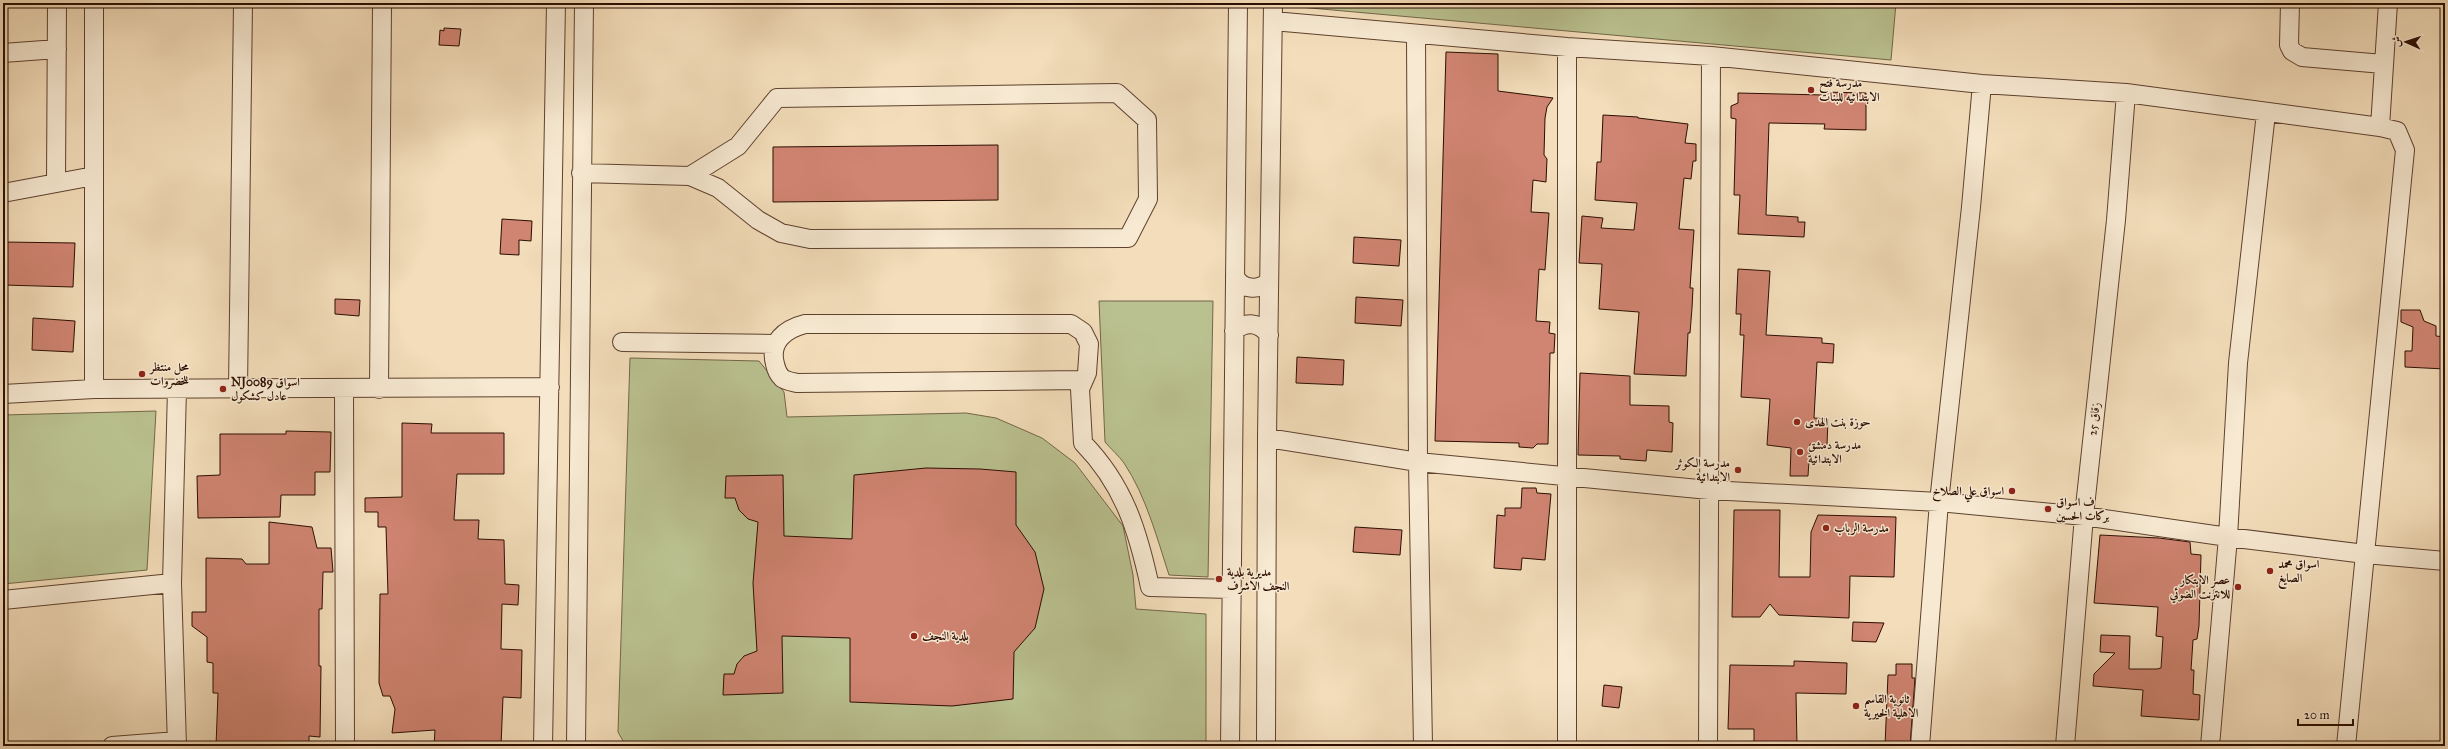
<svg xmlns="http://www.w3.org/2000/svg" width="2448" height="749" font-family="'IM FELL Great Primer',Amiri,serif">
<rect width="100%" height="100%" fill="#f3ddba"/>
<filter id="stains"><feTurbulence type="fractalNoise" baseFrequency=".005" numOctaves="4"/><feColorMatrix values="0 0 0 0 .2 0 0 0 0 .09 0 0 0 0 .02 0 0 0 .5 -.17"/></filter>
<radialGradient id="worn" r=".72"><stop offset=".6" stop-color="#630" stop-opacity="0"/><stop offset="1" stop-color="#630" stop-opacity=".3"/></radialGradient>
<!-- green -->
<path fill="#bac190" stroke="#736748" d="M 813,3 L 983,3 L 813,7 Z
M 1288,3 L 1896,3 L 1891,60 L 1288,6 Z
M 1099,301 L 1213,301 L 1208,577 L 1169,575 C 1157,538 1146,496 1124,463 C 1119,456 1111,449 1105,442 Z
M 630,358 L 759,361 L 784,392 L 787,417 L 966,413 L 996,418 L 1042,438 L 1075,463 L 1123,526 L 1133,575 L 1136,609 L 1206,614 L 1206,746 L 626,746 L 618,732 Z
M 156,411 L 147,570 L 3,584 L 3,415 Z"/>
<!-- building -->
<path fill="#d08472" stroke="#2c0d00" d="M 444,28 L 461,29 L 459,46 L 439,45 L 440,30 L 444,31 Z
M 1446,52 L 1498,54 L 1498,91 L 1553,98 L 1547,107 L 1545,118 L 1544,155 L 1547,159 L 1546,182 L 1533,180 L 1531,212 L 1549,213 L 1545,270 L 1539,269 L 1536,321 L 1550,322 L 1549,333 L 1555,334 L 1554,353 L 1550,353 L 1548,444 L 1537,444 L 1533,448 L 1519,447 L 1519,443 L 1435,441 Z
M 1823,92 L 1866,93 L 1866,130 L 1824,129 L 1825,124 L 1769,123 L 1766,215 L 1798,217 L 1798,222 L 1805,222 L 1804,237 L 1738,234 L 1740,195 L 1734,195 L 1736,119 L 1731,118 L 1731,106 L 1738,103 L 1738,93 L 1823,95 Z
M 1603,115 L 1638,117 L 1638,118 L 1688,124 L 1685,143 L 1696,144 L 1696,161 L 1693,161 L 1691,179 L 1684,178 L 1679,229 L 1694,230 L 1690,288 L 1693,288 L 1692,308 L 1690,333 L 1688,333 L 1686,376 L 1634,374 L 1639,312 L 1599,309 L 1602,264 L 1579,263 L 1582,216 L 1603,218 L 1601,228 L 1634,230 L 1637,203 L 1595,200 L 1597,162 L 1601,162 Z
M 998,145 L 998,200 L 773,202 L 773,147 Z
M 502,219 L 532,221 L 531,241 L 519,240 L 519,255 L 500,254 Z
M 1354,237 L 1401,240 L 1399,266 L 1353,263 Z
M 3,242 L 75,243 L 73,287 L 3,285 Z
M 1738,269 L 1770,271 L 1766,335 L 1822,338 L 1822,343 L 1834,344 L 1833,363 L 1817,362 L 1814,418 L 1828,419 L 1827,445 L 1810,444 L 1808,476 L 1790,476 L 1791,448 L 1767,445 L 1770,399 L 1741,397 L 1744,335 L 1740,335 L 1741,314 L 1736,314 Z
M 1356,297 L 1403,300 L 1401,326 L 1355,323 Z
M 335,299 L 360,300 L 359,316 L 335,314 Z
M 2401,310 L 2420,310 L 2424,321 L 2436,326 L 2436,336 L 2445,337 L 2445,369 L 2405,367 L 2405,351 L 2412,351 L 2413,327 L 2401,322 Z
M 33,318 L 75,321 L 73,352 L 32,350 Z
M 1297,357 L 1344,360 L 1343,385 L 1296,383 Z
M 1580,373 L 1630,376 L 1630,405 L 1669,406 L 1669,422 L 1673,423 L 1672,452 L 1647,450 L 1646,461 L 1620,459 L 1620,456 L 1578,455 Z
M 402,423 L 432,424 L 431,433 L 504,433 L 504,474 L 457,474 L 454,520 L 479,520 L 478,539 L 504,540 L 505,584 L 519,585 L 518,605 L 502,604 L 501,649 L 522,650 L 521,698 L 503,697 L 501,746 L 434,746 L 435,730 L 392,733 L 395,709 L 390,696 L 383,696 L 379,683 L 380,594 L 388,594 L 386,527 L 378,527 L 378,512 L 365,512 L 365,498 L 402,497 Z
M 286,431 L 331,432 L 330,472 L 315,472 L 315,495 L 281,495 L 280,517 L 198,518 L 197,476 L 220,475 L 220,434 L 286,434 Z
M 926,468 L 980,469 L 1016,472 L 1016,525 L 1035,552 L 1044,589 L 1035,628 L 1014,652 L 1013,699 L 952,706 L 850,702 L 850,638 L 782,636 L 783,693 L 723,695 L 724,674 L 734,674 L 737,664 L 744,656 L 757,651 L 753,583 L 758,522 L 748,519 L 739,510 L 735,498 L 725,498 L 726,476 L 783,475 L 784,536 L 852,539 L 854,475 Z
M 1522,488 L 1536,488 L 1537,493 L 1551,494 L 1545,560 L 1522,558 L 1521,570 L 1494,568 L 1497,515 L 1505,516 L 1505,508 L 1521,508 Z
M 1734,510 L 1780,510 L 1779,577 L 1810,577 L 1811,532 L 1818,515 L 1896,517 L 1894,577 L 1850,576 L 1849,618 L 1779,615 L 1770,604 L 1760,617 L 1732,617 Z
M 269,522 L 312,527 L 317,548 L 331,548 L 333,572 L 323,572 L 322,609 L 319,609 L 319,666 L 321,666 L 320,737 L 309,736 L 309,746 L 216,746 L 218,693 L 213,693 L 213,663 L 207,662 L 207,637 L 192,626 L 192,612 L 206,612 L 206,558 L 242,559 L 246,564 L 269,564 Z
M 1355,527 L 1402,530 L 1400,555 L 1353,552 Z
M 2100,535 L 2159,538 L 2190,542 L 2191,554 L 2201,555 L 2199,626 L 2197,639 L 2193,640 L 2191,670 L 2194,670 L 2193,694 L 2200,695 L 2199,720 L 2141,716 L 2143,690 L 2093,686 L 2094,674 L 2115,653 L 2100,652 L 2101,635 L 2130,636 L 2129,669 L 2157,669 L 2161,668 L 2163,637 L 2156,636 L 2158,607 L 2094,603 Z
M 1853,622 L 1884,623 L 1876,642 L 1852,641 Z
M 1794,661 L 1847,663 L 1846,694 L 1796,693 L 1797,746 L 1754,746 L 1754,729 L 1728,729 L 1730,665 L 1794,666 Z
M 1896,664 L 1912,664 L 1912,678 L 1915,678 L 1910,746 L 1885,746 L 1888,675 L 1896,675 Z
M 1604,685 L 1622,687 L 1619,708 L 1602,706 Z"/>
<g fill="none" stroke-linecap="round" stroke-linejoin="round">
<!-- minor casing -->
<g stroke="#5e412e" stroke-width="20">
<path id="minor" d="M 2290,3 L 2289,45 L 2292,51 L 2302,57 L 2383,64
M 1273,21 L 1567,47 L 1711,56 L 1982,84 L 2126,93 L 2380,127 L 2397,131 L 2405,150 L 2346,746
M 1416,34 L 1418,462 L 1423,746
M 3,53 L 57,49
M 2380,127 L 2388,3
M 581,173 L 690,176 L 718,188 L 758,220 L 781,233 L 810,239 L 1128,238 L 1148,199 L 1147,120 L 1117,93 L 777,98 L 738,146 L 690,176
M 56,183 L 57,3
M 3,193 L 94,176
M 1235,276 C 1241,290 1259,291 1269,281
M 1234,331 C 1246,321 1259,322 1269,335
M 622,342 L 774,344
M 1084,380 L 797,383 C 793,382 786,381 782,378 C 778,374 776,369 775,364 C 769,342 785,329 805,324 L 1071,324 L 1083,332 L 1089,344 L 1087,373 L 1080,389 L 1083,443 C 1124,485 1138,531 1150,587 L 1231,589
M 94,389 L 94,3
M 177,389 L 172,583 L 177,746
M 238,389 L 243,3
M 344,389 L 345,746
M 379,389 L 382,3
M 3,394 L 94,389 L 550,387
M 1267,438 L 1418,462 L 1709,490 L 1939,502 L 2084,516 L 2228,537 L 2365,554 L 2445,561
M 3,600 L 172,583
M 112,746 L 177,741
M 543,746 L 556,3
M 576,746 L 584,3
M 1230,746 L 1238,3
M 1266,746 L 1267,438 L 1273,3
M 1567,746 L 1567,47
M 1708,746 L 1711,56
M 1920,746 L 1939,502 L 1971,207 L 1982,84
M 2065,746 L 2084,516 L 2116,220 L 2126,93
M 2210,746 L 2228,537 L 2238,363 L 2266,113"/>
</g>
<!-- minor -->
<use href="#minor" stroke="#f7e9d2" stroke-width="18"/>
</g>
<!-- markers -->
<g fill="#8f2418" stroke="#f7e9d2" stroke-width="1.5">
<circle cx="1811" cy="90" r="4"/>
<circle cx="142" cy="374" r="4"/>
<circle cx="223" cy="389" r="4"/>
<circle cx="1797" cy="422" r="4"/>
<circle cx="1800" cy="452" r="4"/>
<circle cx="1738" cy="470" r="4"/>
<circle cx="2012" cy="491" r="4"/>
<circle cx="2048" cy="509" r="4"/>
<circle cx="1826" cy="528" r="4"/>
<circle cx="2270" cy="571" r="4"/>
<circle cx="1219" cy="579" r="4"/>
<circle cx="2238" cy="587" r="4"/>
<circle cx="914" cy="636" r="4"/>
<circle cx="1856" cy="706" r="4"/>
</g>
<g text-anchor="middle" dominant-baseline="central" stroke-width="3" stroke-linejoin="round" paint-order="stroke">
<!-- poi labels -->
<g font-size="12" font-weight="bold" fill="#2c0d00" stroke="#f7e9d2" text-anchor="start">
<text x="1819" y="83">مدرسة فتح<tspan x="1819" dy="14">الابتدائيه للبنات</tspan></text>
<text x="150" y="367">محل منتظر<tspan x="150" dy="14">للخضروات</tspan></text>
<text x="231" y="382">NJ0089 اسواق<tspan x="231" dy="14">عادل كشكول</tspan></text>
<text x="1805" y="422">حوزة بنت الهدى</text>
<text x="1808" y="445">مدرسة دمشق<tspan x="1808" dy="14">الابتدائية</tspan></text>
<text x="1730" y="463" text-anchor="end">مدرسة الكوثر<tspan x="1730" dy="14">الابتدائية</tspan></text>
<text x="2004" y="491" text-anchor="end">اسواق علي الصلاخ</text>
<text x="2056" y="502">ف اسواق<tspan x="2056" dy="14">بركات الحسين</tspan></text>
<text x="1834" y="528">مدرسة الرباب</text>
<text x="2278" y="564">اسواق محمد<tspan x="2278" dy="14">الصايغ</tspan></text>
<text x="1227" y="572">مديرية بلدية<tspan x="1227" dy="14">النجف الاشرف</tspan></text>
<text x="2230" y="580" text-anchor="end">عصر الابتكار<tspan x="2230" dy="14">للانترنت الضوئي</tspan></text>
<text x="922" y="636">بلدية النجف</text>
<text x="1864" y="699">ثانوية القاسم<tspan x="1864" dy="14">الاهلية الخيرية</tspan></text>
</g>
<!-- street labels -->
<g font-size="12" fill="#2c0d00" stroke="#f7e9d2">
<text transform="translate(2094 419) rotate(-84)">زقاق 25</text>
</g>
</g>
<!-- margin -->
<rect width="2448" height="749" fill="none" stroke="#f3ddba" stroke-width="16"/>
<rect x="4" y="4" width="2440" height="741" fill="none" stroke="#2c0d00" stroke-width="2"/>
<rect x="8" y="8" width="2432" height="733" fill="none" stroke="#2c0d00"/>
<!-- north arrow -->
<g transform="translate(2406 42) rotate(273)" stroke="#f7e9d2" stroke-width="3" paint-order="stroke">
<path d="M0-3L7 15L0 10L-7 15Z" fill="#2c0d00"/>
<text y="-6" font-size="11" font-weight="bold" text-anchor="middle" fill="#2c0d00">ش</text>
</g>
<!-- scale -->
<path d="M2298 719v6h55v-6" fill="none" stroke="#2c0d00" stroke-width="2"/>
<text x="2304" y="719" font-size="12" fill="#2c0d00" stroke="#f7e9d2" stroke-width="3" paint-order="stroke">20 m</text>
<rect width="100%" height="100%" filter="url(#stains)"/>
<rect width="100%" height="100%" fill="url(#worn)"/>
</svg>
